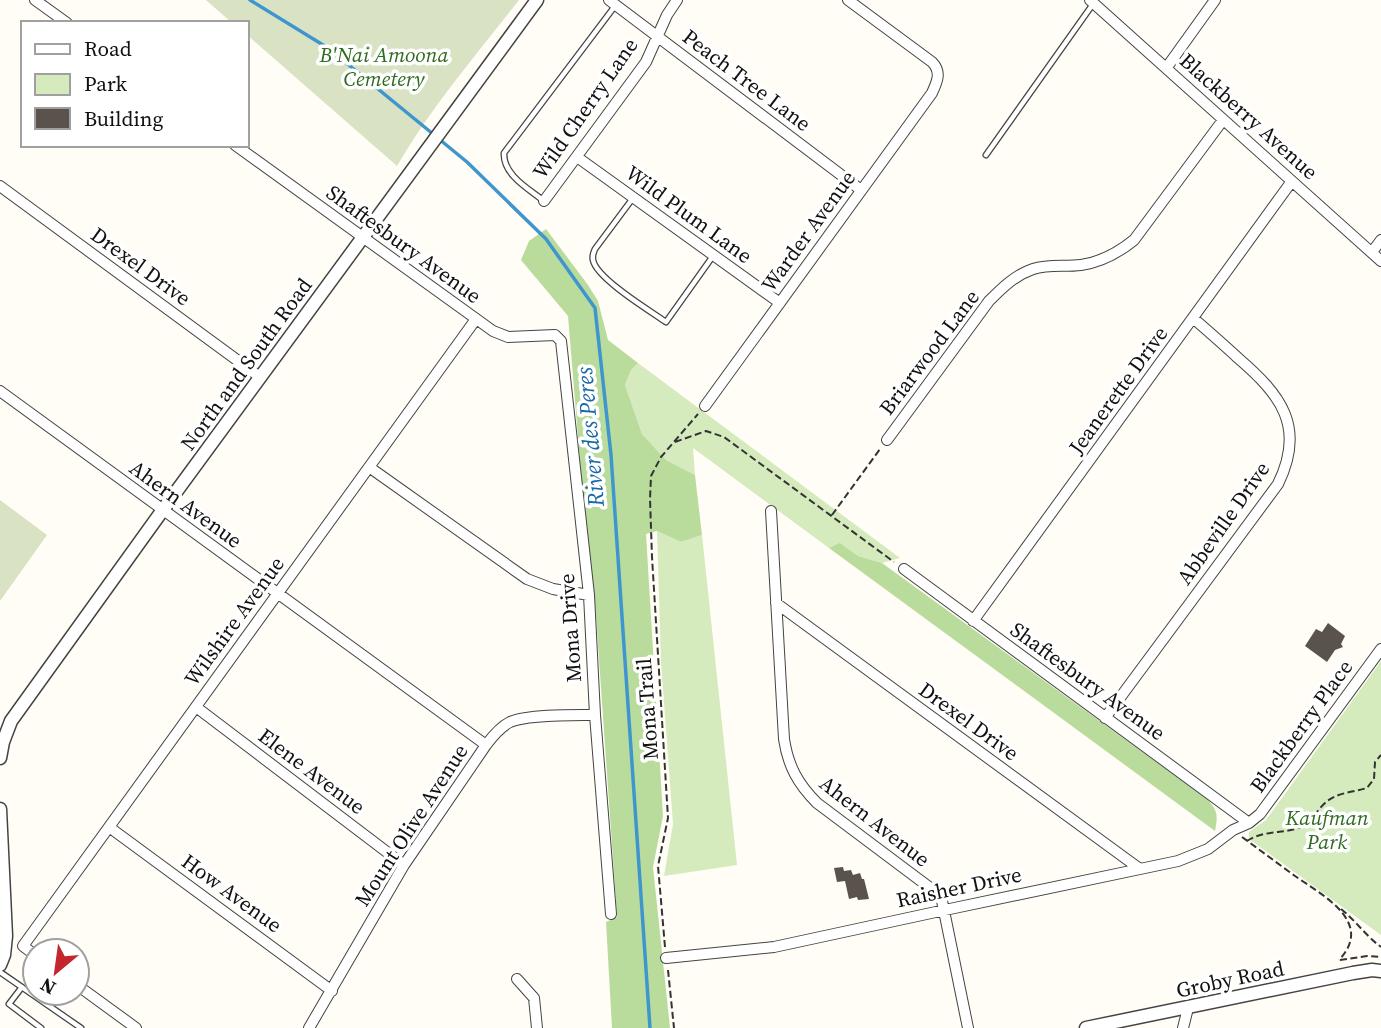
<svg xmlns="http://www.w3.org/2000/svg" width="1381" height="1028" font-family="'Source Serif 4',serif">
<rect width="100%" height="100%" fill="#fffdf5"/>
<!-- green -->
<path fill="#d5ebbd" d="M 638,363 L 900,558 L 882,563 L 858,556 L 841,544 L 829,548 L 693,448 L 695,475 L 666,460 L 642,434 L 625,385 L 631,370 Z
M 657,531 L 681,542 L 702,535 L 737,865 L 664,876 L 673,824 L 661,662 Z
M 1381,661 L 1381,935 L 1249,839 L 1249,832 L 1266,820 Z"/>
<!-- forest -->
<path fill="#b9dc9c" d="M 546,229 L 588,285 L 598,301 L 608,340 L 638,363 L 631,370 L 625,385 L 642,434 L 666,460 L 695,475 L 702,535 L 681,542 L 657,531 L 646,534 L 663,816 L 653,867 L 670,1028 L 612,1028 L 606,922 L 617,917 L 596,616 L 580,461 L 568,316 L 521,260 L 529,241 Z
M 840,543 L 858,556 L 882,563 L 1207,799 C 1218,811 1218,815 1215,831 L 829,548 Z"/>
<!-- cemetery -->
<path fill="#d9e3c4" d="M 206,0 L 519,0 C 477,54 431,107 397,166 L 247,35 L 247,23 L 232,23 Z
M 0,500 L 47,535 L 0,601 Z"/>
<g fill="none" stroke-linecap="round" stroke-linejoin="round">
<!-- stream -->
<path stroke="#3f96cf" stroke-width="3.5" d="M 250,0 L 328,48 L 433,134
M 439,139 L 467,162 L 546,239 L 595,308 L 611,455 L 650,1028"/>
</g>
<!-- building -->
<path fill="#5a524d" d="M 1328,623 L 1345,636 L 1341,644 L 1343,647 L 1335,650 L 1327,662 L 1305,646 L 1316,629 L 1322,632 Z
M 843,867 L 844,871 L 851,870 L 853,875 L 860,873 L 862,879 L 864,879 L 869,899 L 858,900 L 857,897 L 849,899 L 845,881 L 837,882 L 834,868 Z"/>
<g fill="none" stroke-linecap="round" stroke-linejoin="round">
<!-- service casing -->
<g stroke="#444" stroke-width="7">
<path id="service" d="M 986,155 L 1093,4
M 633,198 L 595,249 C 593,254 592,255 593,260 C 596,278 650,311 666,322 L 713,256
M 544,201 C 529,189 503,175 504,153 L 615,6
M 0,972 L 81,1028
M 22,987 L 9,1004 L 41,1028"/>
</g>
<!-- minor casing -->
<g stroke="#444" stroke-width="12">
<path id="minor" d="M 35,0 L 67,23
M 609,0 L 861,190
M 1090,0 L 1381,261
M 1167,67 L 1215,0
M 235,145 L 493,331 L 508,337 L 555,335 L 561,341 L 589,595 L 595,715 L 611,914
M 577,157 L 780,303
M 0,186 L 260,377
M 544,201 L 646,62 L 667,15 L 677,0
M 1372,252 L 1381,240
M 0,391 L 486,745
M 705,406 L 932,93 C 937,82 942,72 932,62 L 848,0
M 887,440 L 989,301 C 1002,288 1015,275 1033,269 C 1048,264 1065,267 1081,265 C 1102,262 1118,253 1134,240 L 1223,120
M 369,467 L 527,579 L 553,589 L 589,595
M 771,511 L 784,739 C 788,766 798,784 817,803 L 941,896 L 968,1028
M 904,569 L 1249,823
M 776,603 L 1140,869
M 973,621 L 1292,181
M 196,707 L 404,865
M 1105,718 L 1278,484 C 1306,427 1281,395 1238,358 C 1223,344 1208,331 1193,318
M 109,827 L 332,991
M 35,955 L 23,946 L 476,319
M 666,958 L 774,947 L 945,910 L 1178,861 L 1208,849 L 1233,830 L 1249,823 L 1260,814 L 1381,649
M 517,979 L 534,998 L 537,1028
M 77,985 L 136,1028
M 309,1028 L 404,865 L 486,745 C 492,737 500,727 510,722 C 529,714 574,715 595,715
M 1183,1028 L 1188,1008"/>
</g>
<!-- tertiary casing -->
<g stroke="#444" stroke-width="15">
<path id="tertiary" d="M 0,758 L 3,742 L 11,721 L 162,511 L 537,0
M 0,809 L 6,936 L 4,955 L 0,965
M 1086,1028 L 1353,973 L 1372,970 L 1381,971"/>
</g>
<!-- path -->
<path stroke="#333" stroke-width="2" stroke-dasharray="7 3.5" stroke-linecap="butt" d="M 675,442 L 706,431 L 724,437 L 894,562
M 832,515 L 880,449
M 1242,837 C 1260,850 1277,863 1295,876 C 1322,895 1375,922 1339,960
M 1247,841 C 1263,830 1284,834 1301,827 C 1312,822 1316,811 1325,803 C 1335,793 1353,792 1367,788 L 1374,779 L 1375,762 L 1381,755
M 1341,909 C 1356,921 1366,936 1381,947
M 665,947 L 658,866 L 668,818 L 652,557 L 650,499 L 651,476 L 661,457 L 698,414
M 1340,960 L 1367,956 L 1381,957
M 668,970 L 674,1028"/>
<!-- service -->
<use href="#service" stroke="#fff" stroke-width="4.5"/>
<!-- minor -->
<use href="#minor" stroke="#fff" stroke-width="10"/>
<!-- tertiary -->
<use href="#tertiary" stroke="#fff" stroke-width="12"/>
</g>
<g text-anchor="middle" dominant-baseline="central" stroke-width="7" stroke-linejoin="round" paint-order="stroke">
<!-- park labels -->
<g font-size="21" font-style="italic" fill="#2f6b1f" stroke="#fff">
<text x="384" y="54">B'Nai Amoona<tspan x="384" dy="24">Cemetery</tspan></text>
<text x="1327" y="817">Kaufman<tspan x="1327" dy="24">Park</tspan></text>
</g>
<!-- street labels -->
<g font-size="21" fill="#111" stroke="#fff">
<text transform="translate(747 80) rotate(37)">Peach Tree Lane</text>
<text transform="translate(585 108) rotate(-55)">Wild Cherry Lane</text>
<text transform="translate(1249 116) rotate(42)">Blackberry Avenue</text>
<text transform="translate(689 214) rotate(36)">Wild Plum Lane</text>
<text transform="translate(808 231) rotate(-54)">Warder Avenue</text>
<text transform="translate(404 244) rotate(36)">Shaftesbury Avenue</text>
<text transform="translate(141 266) rotate(36)">Drexel Drive</text>
<text transform="translate(929 352) rotate(-53)">Briarwood Lane</text>
<text transform="translate(246 364) rotate(-54)">North and South Road</text>
<text transform="translate(1118 390) rotate(-54)">Jeanerette Drive</text>
<text transform="translate(186 504) rotate(36)">Ahern Avenue</text>
<text transform="translate(1223 523) rotate(-55)">Abbeville Drive</text>
<text transform="translate(234 621) rotate(-54)">Wilshire Avenue</text>
<text transform="translate(570 628) rotate(-94)">Mona Drive</text>
<text transform="translate(1088 681) rotate(36)">Shaftesbury Avenue</text>
<text transform="translate(647 709) rotate(-94)">Mona Trail</text>
<text transform="translate(969 721) rotate(36)">Drexel Drive</text>
<text transform="translate(1301 726) rotate(-54)">Blackberry Place</text>
<text transform="translate(312 771) rotate(37)">Elene Avenue</text>
<text transform="translate(875 821) rotate(38)">Ahern Avenue</text>
<text transform="translate(411 825) rotate(-57)">Mount Olive Avenue</text>
<text transform="translate(959 887) rotate(-12)">Raisher Drive</text>
<text transform="translate(232 893) rotate(36)">How Avenue</text>
<text transform="translate(1230 979) rotate(-12)">Groby Road</text>
</g>
<!-- water labels -->
<g font-size="23" font-style="italic" fill="#1768a6" stroke="#fff">
<text transform="translate(590 437) rotate(-95)">River des Peres</text>
</g>
</g>
<!-- legend -->
<rect x="21" y="21" width="228" height="126" fill="#ffffff" stroke="#a0a0a0" stroke-width="2"/>
<rect x="35" y="44" width="35" height="10" fill="#ffffff" stroke="#a0a0a0" stroke-width="2"/>
<text x="84" y="56" font-size="21" fill="#111111">Road</text>
<rect x="35" y="74" width="35" height="21" fill="#d5ebbd" stroke="#a0a0a0" stroke-width="2"/>
<text x="84" y="91" font-size="21" fill="#111111">Park</text>
<rect x="35" y="108" width="35" height="21" fill="#5a524d" stroke="#a0a0a0" stroke-width="2"/>
<text x="84" y="126" font-size="21" fill="#111111">Building</text>
<!-- north arrow -->
<g transform="translate(56 972) rotate(209)"><circle r="33" fill="#ffffff" stroke="#a0a0a0" stroke-width="2"/>
<path d="M0-5L12 26L0 18L-12 26Z" fill="#c4262e"/>
<text y="-10" font-size="19" font-weight="bold" text-anchor="middle" fill="#111111">N</text>
</g>
</svg>
